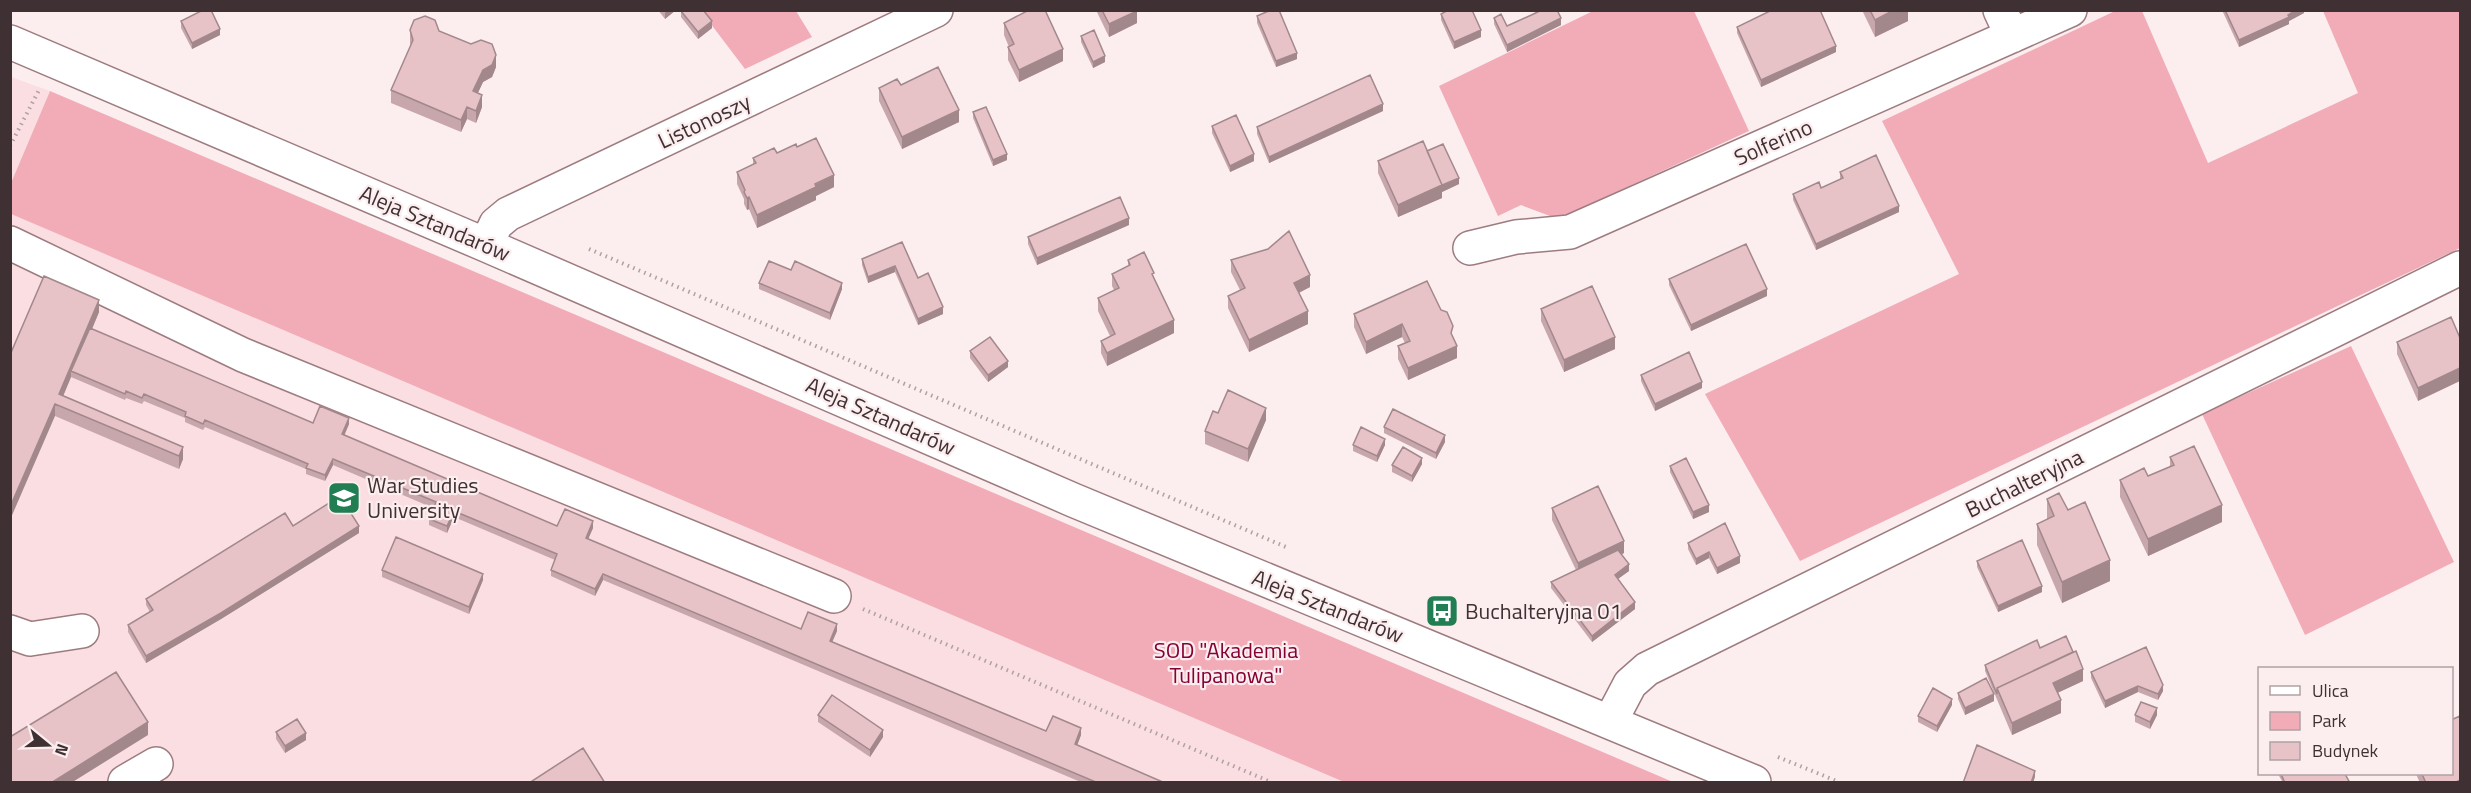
<svg xmlns="http://www.w3.org/2000/svg" width="2471" height="793" font-family="'Titillium Web',sans-serif">
<rect width="100%" height="100%" fill="#fcedef"/>
<!-- built -->
<path fill="#fadee2" d="M 11,77 L 50,91 L 11,183 Z
M 11,214 L 1344,782 L 11,782 Z"/>
<!-- green -->
<path fill="#f2acb7" d="M 701,11 L 796,11 L 812,37 L 745,69 Z
M 1593,11 L 1694,11 L 1749,131 L 1558,219 L 1521,205 L 1498,216 L 1439,86 Z
M 2115,11 L 2142,11 L 2208,163 L 2358,93 L 2323,11 L 2460,11 L 2460,248 L 1800,561 L 1705,394 L 1959,274 L 1882,121 Z
M 50,91 L 1673,782 L 1344,782 L 11,214 L 11,183 Z
M 2351,346 L 2454,562 L 2305,635 L 2202,414 Z"/>
<g fill="none" stroke-linecap="round" stroke-linejoin="round">
<!-- minor casing -->
<g stroke="#9d7c80" stroke-width="36">
<path id="minor" d="M 2000,10 L 2012,36
M 10,42 L 486,245 L 1073,500 L 1754,782
M 10,243 L 243,355 L 834,596
M 486,245 L 496,224 L 508,214 L 936,10
M 1470,248 L 1516,237 L 1570,232 L 2070,10
M 10,632 L 30,639 L 82,631
M 1610,722 L 1630,684 L 1647,669 L 2460,268
M 125,782 L 156,764"/>
</g>
<!-- path -->
<path stroke="#afa1a3" stroke-width="4" stroke-dasharray="1.5 4.5" stroke-linecap="butt" d="M 10,146 L 39,90
M 589,249 L 1286,547
M 863,609 L 1271,782
M 1778,757 L 1839,782"/>
<!-- minor -->
<use href="#minor" stroke="#fff" stroke-width="33"/>
</g>
<!-- wall -->
<path fill="#c7a7ab" d="M 658,10 L 676,10 L 665,19 Z
M 1096,10 L 1137,10 L 1137,23 L 1109,37 Z
M 1534,10 L 1557,10 L 1561,25 L 1507,52 L 1494,24 L 1494,18 L 1507,26 L 1535,13 Z
M 1862,10 L 1908,10 L 1908,21 L 1875,37 Z
M 2222,10 L 2304,10 L 2304,13 L 2289,21 L 2289,24 L 2239,47 Z
M 681,11 L 712,28 L 698,39 L 681,17 Z
M 1441,14 L 1481,37 L 1454,49 L 1441,20 Z
M 1257,16 L 1297,59 L 1276,67 L 1257,23 Z
M 181,21 L 220,35 L 192,49 L 181,28 Z
M 1004,23 L 1063,61 L 1019,82 L 1008,60 L 1008,47 L 1009,47 L 1004,35 Z
M 1737,27 L 1836,52 L 1761,87 L 1737,33 Z
M 410,30 L 439,31 L 496,67 L 492,77 L 483,82 L 478,93 L 482,107 L 476,123 L 467,119 L 461,132 L 391,103 L 391,90 L 411,46 L 410,43 Z
M 1081,36 L 1105,62 L 1093,68 L 1081,42 Z
M 901,85 L 959,122 L 902,149 L 879,101 L 879,88 Z
M 1383,111 L 1269,163 L 1257,134 L 1257,127 Z
M 973,112 L 1007,160 L 993,166 L 973,118 Z
M 1212,126 L 1254,161 L 1230,172 L 1212,133 Z
M 797,147 L 834,187 L 816,196 L 816,200 L 757,228 L 749,209 L 747,210 L 744,204 L 744,199 L 737,184 L 737,172 L 753,165 L 753,158 L 777,153 Z
M 1427,151 L 1459,184 L 1442,192 L 1442,198 L 1398,217 L 1378,173 L 1378,161 Z
M 1840,172 L 1899,212 L 1816,250 L 1793,200 L 1793,194 L 1821,188 L 1840,179 Z
M 1129,225 L 1037,265 L 1028,244 L 1028,237 Z
M 902,242 L 918,278 L 943,314 L 918,325 L 895,272 L 868,283 L 862,265 L 862,259 Z
M 1128,260 L 1154,280 L 1174,333 L 1107,366 L 1101,353 L 1101,341 L 1110,336 L 1098,311 L 1098,298 L 1114,290 L 1112,286 L 1112,274 L 1128,266 Z
M 1231,260 L 1310,287 L 1299,293 L 1308,324 L 1249,352 L 1228,308 L 1228,296 L 1240,290 L 1231,272 Z
M 791,270 L 842,289 L 830,320 L 759,289 L 759,283 Z
M 1669,279 L 1767,296 L 1691,331 L 1669,285 Z
M 1541,309 L 1615,349 L 1564,372 L 1541,321 Z
M 1441,310 L 1453,338 L 1457,358 L 1408,380 L 1398,359 L 1398,346 L 1405,343 L 1402,337 L 1366,354 L 1354,327 L 1354,314 Z
M 99,312 L 92,329 L 313,423 L 349,424 L 344,435 L 557,526 L 593,528 L 588,539 L 801,629 L 837,631 L 832,642 L 1046,731 L 1081,735 L 1077,745 L 1165,783 L 1083,783 L 603,580 L 595,596 L 551,576 L 551,570 L 555,560 L 454,517 L 447,533 L 429,525 L 429,519 L 433,508 L 333,465 L 325,481 L 306,474 L 306,469 L 205,427 L 203,430 L 185,422 L 185,418 L 144,401 L 142,404 L 126,398 L 125,400 L 71,377 L 63,396 L 183,447 L 183,459 L 179,469 L 55,416 L 10,355 Z
M 2451,317 L 2418,401 L 2397,354 L 2397,342 Z
M 970,351 L 1008,367 L 988,382 L 970,358 Z
M 1641,375 L 1702,388 L 1655,411 L 1641,381 Z
M 1218,413 L 1266,420 L 1248,462 L 1205,444 L 1205,431 Z
M 1384,427 L 1445,442 L 1436,459 L 1384,433 Z
M 1353,445 L 1385,445 L 1377,462 L 1353,451 Z
M 2170,457 L 2222,522 L 2148,556 L 2120,497 L 2120,480 L 2148,476 L 2170,467 Z
M 1422,464 L 1412,482 L 1392,472 L 1392,465 Z
M 1670,466 L 1709,512 L 1693,519 L 1670,472 Z
M 2047,499 L 2068,510 L 2110,581 L 2062,603 L 2037,545 L 2037,524 L 2047,520 Z
M 1552,508 L 1624,553 L 1622,554 L 1629,571 L 1618,579 L 1635,609 L 1592,642 L 1551,588 L 1551,582 L 1576,570 L 1552,520 Z
M 293,526 L 359,533 L 221,619 L 146,663 L 128,632 L 128,625 L 150,612 L 146,605 L 146,599 Z
M 1688,543 L 1740,563 L 1717,574 L 1709,558 L 1696,565 L 1688,549 Z
M 1977,561 L 2042,592 L 1998,612 L 1977,567 Z
M 382,570 L 483,580 L 469,614 L 382,577 Z
M 2040,648 L 2083,681 L 2057,693 L 2061,713 L 2012,735 L 1985,671 L 1985,665 Z
M 2091,672 L 2163,691 L 2158,700 L 2138,692 L 2105,708 L 2091,678 Z
M 1958,693 L 1994,701 L 1965,715 L 1958,699 Z
M 1952,705 L 1937,732 L 1918,722 L 1918,716 Z
M 818,715 L 883,737 L 870,757 L 818,722 Z
M 2135,715 L 2157,715 L 2150,729 L 2135,722 Z
M 276,732 L 306,740 L 285,753 L 276,739 Z
M 2278,774 L 2345,774 L 2350,783 L 2283,783 Z
M 2416,774 L 2451,774 L 2460,783 L 2420,783 Z"/>
<!-- shaded-wall -->
<path fill="#a2888b" d="M 667,10 L 676,10 L 665,19 L 665,13 Z
M 1894,10 L 1908,10 L 1908,21 L 1875,37 L 1875,20 Z
M 2296,10 L 2304,10 L 2304,13 L 2289,21 L 2289,24 L 2239,47 L 2239,40 Z
M 1137,11 L 1137,23 L 1109,37 L 1109,24 Z
M 1561,18 L 1561,25 L 1507,52 L 1507,45 Z
M 712,21 L 712,28 L 698,39 L 698,32 Z
M 220,29 L 220,35 L 192,49 L 192,43 Z
M 1481,30 L 1481,37 L 1454,49 L 1454,42 Z
M 1836,46 L 1836,52 L 1761,87 L 1761,80 Z
M 1063,49 L 1063,61 L 1019,82 L 1019,70 Z
M 1297,53 L 1297,59 L 1276,67 L 1276,61 Z
M 496,55 L 496,67 L 492,77 L 483,82 L 473,103 L 473,91 L 483,70 Z
M 1105,56 L 1105,62 L 1093,68 L 1093,62 Z
M 482,95 L 482,107 L 476,123 L 476,111 Z
M 1383,104 L 1383,111 L 1269,163 L 1269,157 Z
M 467,107 L 467,119 L 461,132 L 461,120 Z
M 959,110 L 959,122 L 902,149 L 902,137 Z
M 1007,154 L 1007,160 L 993,166 L 993,160 Z
M 1254,154 L 1254,161 L 1230,172 L 1230,166 Z
M 834,175 L 834,187 L 816,196 L 816,200 L 757,228 L 757,215 Z
M 1459,178 L 1459,184 L 1442,192 L 1442,198 L 1398,217 L 1398,205 Z
M 749,197 L 749,209 L 747,210 L 747,198 Z
M 1899,206 L 1899,212 L 1816,250 L 1816,244 Z
M 1129,218 L 1129,225 L 1037,265 L 1037,258 Z
M 895,266 L 895,272 L 868,283 L 868,277 Z
M 1310,275 L 1310,287 L 1294,295 L 1294,283 Z
M 842,283 L 842,289 L 830,320 L 830,313 Z
M 1767,289 L 1767,296 L 1691,331 L 1691,325 Z
M 99,300 L 99,312 L 74,372 L 71,371 L 71,377 L 59,406 L 59,394 Z
M 943,307 L 943,314 L 918,325 L 918,319 Z
M 1308,311 L 1308,324 L 1249,352 L 1249,340 Z
M 1174,320 L 1174,333 L 1107,366 L 1107,353 Z
M 1402,324 L 1402,337 L 1366,354 L 1366,342 Z
M 1615,337 L 1615,349 L 1564,372 L 1564,360 Z
M 1457,346 L 1457,358 L 1408,380 L 1408,368 Z
M 1008,361 L 1008,367 L 988,382 L 988,375 Z
M 2460,368 L 2460,381 L 2418,401 L 2418,388 Z
M 1702,382 L 1702,388 L 1655,411 L 1655,404 Z
M 55,404 L 55,416 L 10,520 L 10,507 Z
M 1266,408 L 1266,420 L 1248,462 L 1248,449 Z
M 349,418 L 349,424 L 342,441 L 342,434 Z
M 1445,435 L 1445,442 L 1436,459 L 1436,453 Z
M 1385,439 L 1385,445 L 1377,462 L 1377,456 Z
M 183,447 L 183,459 L 179,469 L 179,456 Z
M 1422,458 L 1422,464 L 1412,482 L 1412,476 Z
M 333,459 L 333,465 L 325,481 L 325,475 Z
M 1709,505 L 1709,512 L 1693,519 L 1693,512 Z
M 2222,505 L 2222,522 L 2148,556 L 2148,539 Z
M 454,511 L 454,517 L 447,533 L 447,526 Z
M 593,521 L 593,528 L 586,544 L 586,538 Z
M 359,526 L 359,533 L 221,619 L 146,663 L 146,656 Z
M 1624,541 L 1624,553 L 1578,576 L 1578,563 Z
M 1709,552 L 1709,558 L 1696,565 L 1696,559 Z
M 1740,556 L 1740,563 L 1717,574 L 1717,568 Z
M 2110,560 L 2110,581 L 2062,603 L 2062,582 Z
M 1629,564 L 1629,571 L 1615,581 L 1615,575 Z
M 483,574 L 483,580 L 469,614 L 469,607 Z
M 603,574 L 603,580 L 595,596 L 595,589 Z
M 2042,586 L 2042,592 L 1998,612 L 1998,606 Z
M 1635,602 L 1635,609 L 1592,642 L 1592,636 Z
M 837,624 L 837,631 L 830,647 L 830,641 Z
M 2083,669 L 2083,681 L 2053,695 L 2053,683 Z
M 2163,685 L 2163,691 L 2158,700 L 2158,694 Z
M 2138,686 L 2138,692 L 2105,708 L 2105,701 Z
M 1994,694 L 1994,701 L 1965,715 L 1965,708 Z
M 1952,699 L 1952,705 L 1937,732 L 1937,726 Z
M 2061,700 L 2061,713 L 2012,735 L 2012,723 Z
M 2157,708 L 2157,715 L 2150,729 L 2150,722 Z
M 148,722 L 148,735 L 71,783 L 51,783 Z
M 1081,728 L 1081,735 L 1075,751 L 1075,744 Z
M 883,730 L 883,737 L 870,757 L 870,750 Z
M 306,733 L 306,740 L 285,753 L 285,746 Z
M 2035,771 L 2035,777 L 2033,783 L 2031,783 Z"/>
<!-- building -->
<path fill="#e7c2c7" stroke="#a2888b" stroke-width="1.5" d="M 203,10 L 211,10 L 220,29 L 192,43 L 181,21 Z
M 682,10 L 703,10 L 712,21 L 698,32 L 681,11 Z
M 1029,10 L 1045,10 L 1063,49 L 1019,70 L 1008,47 L 1014,44 L 1004,23 Z
M 1102,10 L 1137,10 L 1137,11 L 1109,24 Z
M 1271,10 L 1279,10 L 1297,53 L 1276,61 L 1257,16 Z
M 1448,10 L 1472,10 L 1481,30 L 1454,42 L 1441,14 Z
M 1538,10 L 1557,10 L 1561,18 L 1507,45 L 1494,18 L 1501,14 L 1507,26 L 1538,12 Z
M 1772,10 L 1820,10 L 1836,46 L 1761,80 L 1737,27 Z
M 1870,10 L 1894,10 L 1875,20 Z
M 2225,10 L 2296,10 L 2288,15 L 2289,17 L 2239,40 Z
M 425,16 L 435,20 L 439,31 L 471,44 L 481,40 L 492,44 L 496,55 L 492,65 L 483,70 L 473,91 L 482,95 L 476,111 L 467,107 L 461,120 L 391,90 L 413,40 L 410,30 L 414,20 Z
M 1094,30 L 1105,56 L 1093,62 L 1081,36 Z
M 938,67 L 959,110 L 902,137 L 879,88 L 897,79 L 901,85 Z
M 1370,75 L 1383,104 L 1269,157 L 1257,127 Z
M 986,107 L 1007,154 L 993,160 L 973,112 Z
M 1236,115 L 1254,154 L 1230,166 L 1212,126 Z
M 816,138 L 834,175 L 815,184 L 816,187 L 757,215 L 749,197 L 747,198 L 744,192 L 745,190 L 737,172 L 756,163 L 753,158 L 774,148 L 777,153 L 796,144 L 797,147 Z
M 1423,141 L 1442,185 L 1398,205 L 1378,161 Z
M 1443,144 L 1459,178 L 1440,186 L 1442,185 L 1427,151 Z
M 1876,155 L 1899,206 L 1816,244 L 1793,194 L 1819,182 L 1821,188 L 1843,178 L 1840,172 Z
M 1120,197 L 1129,218 L 1037,258 L 1028,237 Z
M 1289,231 L 1310,275 L 1294,283 L 1308,311 L 1249,340 L 1228,296 L 1245,288 L 1231,260 L 1268,249 Z
M 902,242 L 918,278 L 928,273 L 943,307 L 918,319 L 895,266 L 868,277 L 862,259 Z
M 1746,244 L 1767,289 L 1691,325 L 1669,279 Z
M 1144,252 L 1154,273 L 1152,274 L 1174,320 L 1107,353 L 1101,341 L 1115,334 L 1098,298 L 1119,288 L 1112,274 L 1130,265 L 1128,260 Z
M 769,261 L 791,270 L 795,261 L 842,283 L 830,313 L 759,283 Z
M 44,276 L 99,300 L 59,394 L 183,447 L 179,456 L 55,404 L 10,507 L 10,355 Z
M 1427,281 L 1441,310 L 1447,312 L 1453,326 L 1451,333 L 1457,346 L 1408,368 L 1398,346 L 1410,341 L 1402,324 L 1366,342 L 1354,314 Z
M 1592,286 L 1615,337 L 1564,360 L 1541,309 Z
M 2451,317 L 2460,338 L 2460,368 L 2418,388 L 2397,342 Z
M 90,328 L 313,423 L 320,406 L 349,418 L 342,434 L 557,526 L 565,509 L 593,521 L 586,538 L 801,629 L 808,612 L 837,624 L 830,641 L 1046,731 L 1053,716 L 1081,728 L 1075,744 L 1165,783 L 1098,783 L 603,574 L 595,589 L 551,570 L 557,554 L 454,511 L 447,526 L 429,519 L 436,502 L 333,459 L 325,475 L 306,468 L 308,464 L 205,420 L 203,424 L 185,416 L 186,412 L 144,394 L 142,398 L 126,391 L 125,394 L 71,371 Z
M 990,337 L 1008,361 L 988,375 L 970,351 Z
M 1689,352 L 1702,382 L 1655,404 L 1641,375 Z
M 1228,390 L 1266,408 L 1248,449 L 1205,431 L 1213,411 L 1218,413 Z
M 1393,409 L 1445,435 L 1436,453 L 1384,427 Z
M 1361,427 L 1385,439 L 1377,456 L 1353,445 Z
M 2194,446 L 2222,505 L 2148,539 L 2120,480 L 2144,468 L 2148,476 L 2174,465 L 2170,457 Z
M 1403,447 L 1422,458 L 1412,476 L 1392,465 Z
M 1686,458 L 1709,505 L 1693,512 L 1670,466 Z
M 1598,486 L 1624,541 L 1578,563 L 1552,508 Z
M 2059,493 L 2068,510 L 2085,502 L 2110,560 L 2062,582 L 2037,524 L 2054,516 L 2047,499 Z
M 340,496 L 359,526 L 221,613 L 146,656 L 128,625 L 153,610 L 146,599 L 285,513 L 293,526 Z
M 1725,523 L 1740,556 L 1717,568 L 1709,552 L 1696,559 L 1688,543 Z
M 396,537 L 483,574 L 469,607 L 382,570 Z
M 2022,540 L 2042,586 L 1998,606 L 1977,561 Z
M 1618,550 L 1629,564 L 1615,575 L 1635,602 L 1592,636 L 1551,582 Z
M 2066,636 L 2073,652 L 1997,688 L 1997,694 L 1985,665 L 2037,640 L 2040,648 Z
M 2146,647 L 2163,685 L 2158,694 L 2138,686 L 2105,701 L 2091,672 Z
M 2076,651 L 2083,669 L 2053,683 L 2061,700 L 2012,723 L 1997,688 Z
M 116,672 L 148,722 L 51,783 L 10,783 L 10,737 Z
M 1986,678 L 1994,694 L 1965,708 L 1958,693 Z
M 1933,688 L 1952,699 L 1937,726 L 1918,716 Z
M 832,695 L 883,730 L 870,750 L 818,715 Z
M 2141,702 L 2157,708 L 2150,722 L 2135,715 Z
M 2460,716 L 2460,780 L 2454,783 L 2426,783 L 2422,774 L 2451,774 L 2451,720 Z
M 297,719 L 306,733 L 285,746 L 276,732 Z
M 1977,745 L 2035,771 L 2031,783 L 1963,783 Z
M 583,748 L 605,783 L 529,783 Z
M 2281,774 L 2345,774 L 2350,783 L 2285,783 Z"/>
<!-- icons -->
<defs>
<g id="university-square" transform="scale(1.725)"><rect x="-9" y="-9" width="18" height="18" rx="4" fill="#217d52" stroke="#fcedef"/><path d="M0-5L7-2L0 1L-7-2ZM-4 1L0 2.5L4 1V4Q0 6-4 4Z" fill="#fff"/></g>
<g id="bus-square" transform="scale(1.725)"><rect x="-9" y="-9" width="18" height="18" rx="4" fill="#217d52" stroke="#fcedef"/><path d="M-5-6H5V4H4V6H2V4H-2V6H-4V4H-5ZM-3.5-4V0h7V-4ZM-3.5 1.2v1.5H-2V1.2ZM2 1.2v1.5H3.5V1.2Z" fill="#fff"/></g>
</defs>
<g fill-rule="evenodd">
<use href="#university-square" x="344" y="498"/>
<use href="#bus-square" x="1442" y="611"/>
</g>
<g text-anchor="middle" dominant-baseline="central" stroke-width="4.5" stroke-linejoin="round" paint-order="stroke">
<!-- street labels -->
<g font-size="22" fill="#3f3133" stroke="#fcedef">
<text transform="translate(704 121) rotate(-25)">Listonoszy</text>
<text transform="translate(1773 142) rotate(-24)">Solferino</text>
<text transform="translate(435 223) rotate(23)">Aleja Sztandarów</text>
<text transform="translate(881 416) rotate(24)">Aleja Sztandarów</text>
<text transform="translate(2024 483) rotate(-26)">Buchalteryjna</text>
<text transform="translate(1328 606) rotate(22)">Aleja Sztandarów</text>
</g>
<!-- poi labels -->
<g font-size="22" fill="#3f3133" stroke="#fcedef" text-anchor="start">
<text x="367" y="485">War Studies<tspan x="367" dy="25">University</tspan></text>
<text x="1465" y="611">Buchalteryjna 01</text>
</g>
<!-- park labels -->
<g font-size="22" fill="#850035" stroke="#fcedef">
<text x="1226" y="650">SOD "Akademia<tspan x="1226" dy="25">Tulipanowa"</tspan></text>
</g>
</g>
<!-- border -->
<rect width="2471" height="793" fill="none" stroke="#3f3133" stroke-width="24"/>
<!-- legend -->
<rect x="2258" y="667" width="195" height="108" fill="#fcedef" stroke="#b0a2a4" stroke-width="1.5"/>
<rect x="2270" y="686" width="30" height="9" fill="#ffffff" stroke="#b0a2a4" stroke-width="1.5"/>
<text x="2312" y="697" font-size="18" fill="#3f3133">Ulica</text>
<rect x="2270" y="712" width="30" height="18" fill="#f2acb7" stroke="#b0a2a4" stroke-width="1.5"/>
<text x="2312" y="727" font-size="18" fill="#3f3133">Park</text>
<rect x="2270" y="742" width="30" height="18" fill="#e7c2c7" stroke="#b0a2a4" stroke-width="1.5"/>
<text x="2312" y="757" font-size="18" fill="#3f3133">Budynek</text>
<!-- north arrow -->
<g transform="translate(48 745) rotate(109)" stroke="#fcedef" stroke-width="4.5" paint-order="stroke">
<path d="M0-4.5L10 22L0 15L-10 22Z" fill="#3f3133"/>
<text y="-9" font-size="16" font-weight="bold" text-anchor="middle" fill="#3f3133">N</text>
</g>
</svg>
